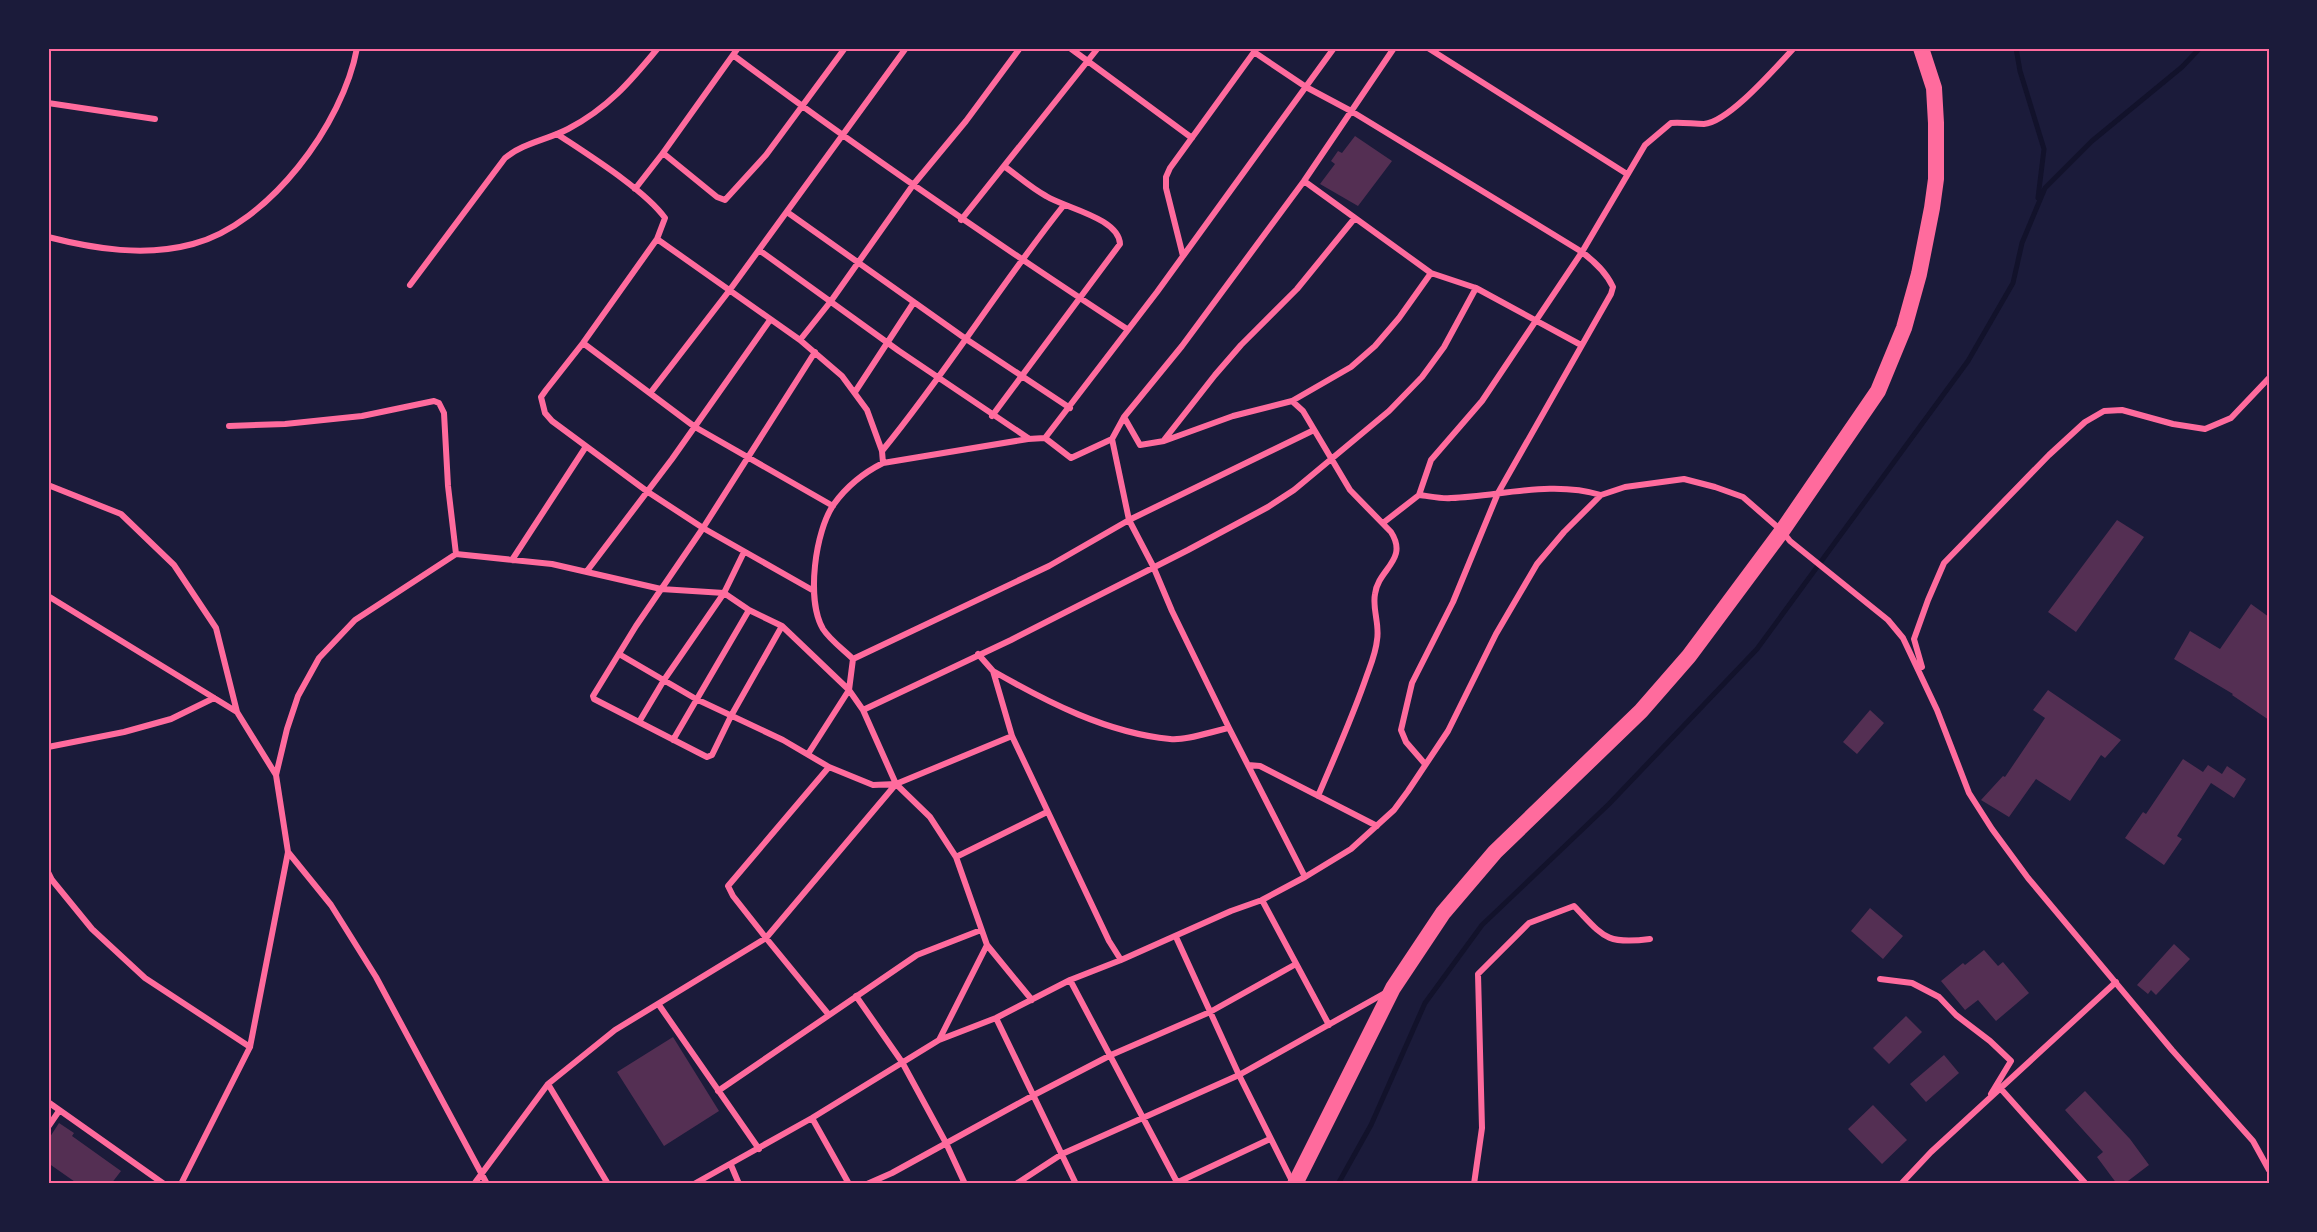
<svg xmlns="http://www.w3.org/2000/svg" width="2317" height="1232" font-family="Mulish,sans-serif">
<rect width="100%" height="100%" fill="#1b1b3a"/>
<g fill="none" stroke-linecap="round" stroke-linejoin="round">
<!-- stream -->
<path stroke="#12122b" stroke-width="5" d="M 2016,48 L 2020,71 L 2044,149 L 2038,198
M 1338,1184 L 1371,1125 L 1425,1003 L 1482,925 L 1609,804 L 1757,649 L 1968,361 L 2013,283 L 2022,243 L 2045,188 L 2092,141 L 2182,67 L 2200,48"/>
</g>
<!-- building -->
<path fill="#542f53" d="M 1355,136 L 1392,161 L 1358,206 L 1320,184 L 1335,164 L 1331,161 L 1338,151 L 1342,153 Z
M 2117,520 L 2144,537 L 2076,632 L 2048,612 Z
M 2251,604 L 2269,617 L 2269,720 L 2232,695 L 2233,694 L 2174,659 L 2190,631 L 2220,649 Z
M 2048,690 L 2121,740 L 2105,758 L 2101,755 L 2070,801 L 2036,779 L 2009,817 L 1981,800 L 2003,776 L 2005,777 L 2045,718 L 2033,710 Z
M 1870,710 L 1884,723 L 1857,754 L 1843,742 Z
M 2183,759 L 2203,772 L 2208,765 L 2222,774 L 2227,766 L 2246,779 L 2234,798 L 2211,783 L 2177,836 L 2182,839 L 2164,865 L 2125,838 L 2143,812 L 2146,814 Z
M 1870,908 L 1903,936 L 1883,959 L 1851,931 Z
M 2174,944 L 2190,959 L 2156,995 L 2151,990 L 2148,994 L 2137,985 Z
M 1984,950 L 1998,966 L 2003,962 L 2029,993 L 1996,1021 L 1978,1000 L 1965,1010 L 1941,981 L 1963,963 L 1965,965 Z
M 1906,1016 L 1922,1032 L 1889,1064 L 1873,1048 Z
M 673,1037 L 719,1111 L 664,1146 L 617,1072 Z
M 1944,1055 L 1959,1073 L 1926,1102 L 1910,1084 Z
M 2085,1091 L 2130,1139 L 2149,1165 L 2124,1184 L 2117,1184 L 2097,1157 L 2103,1152 L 2065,1110 Z
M 1873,1105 L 1907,1140 L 1882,1164 L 1848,1129 Z
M 59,1123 L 74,1133 L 72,1136 L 121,1171 L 111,1184 L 78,1184 L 48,1163 L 48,1140 Z"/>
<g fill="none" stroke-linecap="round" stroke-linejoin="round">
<!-- minor -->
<path stroke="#ff6b9d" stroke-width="6" d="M 1070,48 L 1192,138
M 1428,48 L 1627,174
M 1254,52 L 1306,87 L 1351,111 L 1582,252 C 1595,262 1606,272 1613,287 L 1611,294 L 1498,493 L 1453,602 L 1412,683 L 1401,730 L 1406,742 L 1425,764
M 733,55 C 861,151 993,241 1127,329
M 48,103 L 155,119
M 557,134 C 587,154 645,190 665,218 L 657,239 L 583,343 L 546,390 L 541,397 L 545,413 L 552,421 L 648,492 L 703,528 L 814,591
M 663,153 L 717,197 L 725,200 L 766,155 L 845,48
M 1304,181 L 1431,273 L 1476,288 L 1581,345
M 635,189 L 663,153 L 738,48
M 787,212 L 966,339 L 1070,408
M 961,220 L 1098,48
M 48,237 C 95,249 145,257 193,244 C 269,224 343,124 357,48
M 657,239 L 800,340 L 842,376 L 867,410 L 882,451 L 883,463
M 759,250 L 899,351 L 1028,438
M 1183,256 L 1166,188 L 1166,177 L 1170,168 L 1257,48
M 410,285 L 505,158 C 523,143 547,140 568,129 C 608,108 630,82 658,48
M 800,340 L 831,301 L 913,185 L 966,121 L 1020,48
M 583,343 L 695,427 L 833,506
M 651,392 L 729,291 L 906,48
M 855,392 L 914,302
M 1292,401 L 1303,411 L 1350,490 L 1391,532 C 1409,560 1378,569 1375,594 C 1372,609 1380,624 1377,640 C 1376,652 1371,664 1367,675 C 1353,716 1335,756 1318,796
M 992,416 L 1120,244 C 1119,218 1065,208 1046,196 C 1031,188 1018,176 1004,166
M 1124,417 L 1140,445 L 1164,441 L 1233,416 L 1292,401 L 1351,367 L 1375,346 L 1399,318 L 1431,273
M 229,426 L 285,424 L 362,416 L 434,401 L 439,403 L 444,413 L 448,486 L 456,554
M 1045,438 L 1157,292 L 1334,48
M 1112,439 L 1129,520 L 1153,566 L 1172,611 L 1229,728 L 1305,877
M 1164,440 L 1215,375 L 1241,345 L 1297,289 L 1354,219
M 882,451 C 947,372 1000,285 1064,205
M 48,485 L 121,514 L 174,565 L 216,628 L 237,712 L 276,775 L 288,852 L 250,1047 L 181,1184
M 1419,495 C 1429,496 1441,499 1451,498 C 1501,496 1552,480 1601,495
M 1383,523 L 1419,495 L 1431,460 L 1482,401 L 1582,252 L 1645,145 L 1671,123 C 1682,122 1693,124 1704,124 C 1729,122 1776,67 1794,48
M 512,560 L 585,448
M 587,571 L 672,459 L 770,320
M 48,596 L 237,712
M 782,626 L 731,716 L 712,755 L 707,757 L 594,699 L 593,696 L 636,626 L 703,528 L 815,352
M 619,654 L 696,699 L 783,740 L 829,767 L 873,785 L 896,784 L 1012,736
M 978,654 L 993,671 L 1012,736 L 1109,941 L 1121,960
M 853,659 L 1049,566 L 1129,520 L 1314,430
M 1922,667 L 1914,639 L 1928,600 L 1944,563 L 2049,455 L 2085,422 L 2104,411 L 2122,410 L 2173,424 L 2205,429 L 2231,418 L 2269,378
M 993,671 C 1047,702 1107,733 1170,739 C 1186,741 1213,731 1229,728
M 863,710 L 1011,640 L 1188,550 L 1268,507 L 1294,490 L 1389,411 L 1422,377 L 1444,347 L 1476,288
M 639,722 L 664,680 L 724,593 L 744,552
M 673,740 L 749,610
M 48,747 L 124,732 L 171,719 L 214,698
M 1248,765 L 1260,766 L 1377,826
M 829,767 L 728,886 L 733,896 L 766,938 L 829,1015
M 276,775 L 287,729 L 298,696 L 319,658 L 355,620 L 456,554 L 552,564 L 661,589 L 724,593 L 749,610 L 782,626 L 849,690 L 808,754
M 288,852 L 331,905 L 376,977 L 487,1184
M 956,857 L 1047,812
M 48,872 L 52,880 L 92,929 L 145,978 L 250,1047
M 1262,900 L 1329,1025
M 1176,937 L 1239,1075 L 1293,1183
M 1880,979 L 1912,983 L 1939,997 L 1956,1015 L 1990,1041 L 2011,1061 L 1991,1094
M 1070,980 L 1178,1184
M 856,996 L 902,1062 L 946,1143 L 965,1184
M 1032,1000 L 987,945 L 956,857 L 930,817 L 896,784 L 863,710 L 849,690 L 853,659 C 844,650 830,640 823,629 C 806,600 815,531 834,504 C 847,486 863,473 883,463 L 1028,439 L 1045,438 L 1071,458 L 1112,439 L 1124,417 L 1182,346 L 1304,181 L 1394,48
M 659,1005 L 759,1149
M 996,1018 L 1076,1184
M 939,1040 L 987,945
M 548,1084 L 608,1184
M 2001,1089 L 2086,1184
M 718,1091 L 917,955 L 981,930
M 48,1102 L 164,1184
M 812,1118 L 849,1184
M 48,1127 L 59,1111
M 731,1165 L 739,1184
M 474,1184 L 548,1084 L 615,1030 L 766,938 L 896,784
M 694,1184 L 812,1118 L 939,1040 L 996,1018 L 1070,980 L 1121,960 L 1231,911 L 1262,900 L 1305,877 L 1351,849 L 1394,810 L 1408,791 L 1448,731 L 1496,634 L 1537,564 L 1564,532 L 1601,495 L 1625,487 L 1684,479 L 1715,487 L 1743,497 L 1782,531 L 1790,541 L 1888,620 L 1903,638 L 1937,710 L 1969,793 L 1992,829 L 2028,878 L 2172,1050 L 2253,1141 L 2269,1170
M 867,1184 L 892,1173 L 1034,1095 L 1111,1055 L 1210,1012 L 1296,964
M 1016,1184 L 1062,1154 L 1239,1075 L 1385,993
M 1174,1184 L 1270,1139
M 1474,1184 L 1482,1128 L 1478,974 L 1529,923 L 1574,906 C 1603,936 1605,945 1650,939
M 1901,1184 L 1931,1152 L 2116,982"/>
<!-- trunk -->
<path stroke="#ff6b9d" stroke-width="16" d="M 1295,1184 L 1393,988 L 1443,913 L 1495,852 L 1641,711 L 1689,656 L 1782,531 L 1878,391 L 1904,328 L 1919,274 L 1932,208 L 1936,179 L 1936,123 L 1934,88 L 1921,48"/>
</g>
<!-- border -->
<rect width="2317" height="1232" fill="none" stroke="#1b1b3a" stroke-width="99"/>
<rect x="50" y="50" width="2218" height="1132" fill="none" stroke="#ff6b9d" stroke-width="2"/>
</svg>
